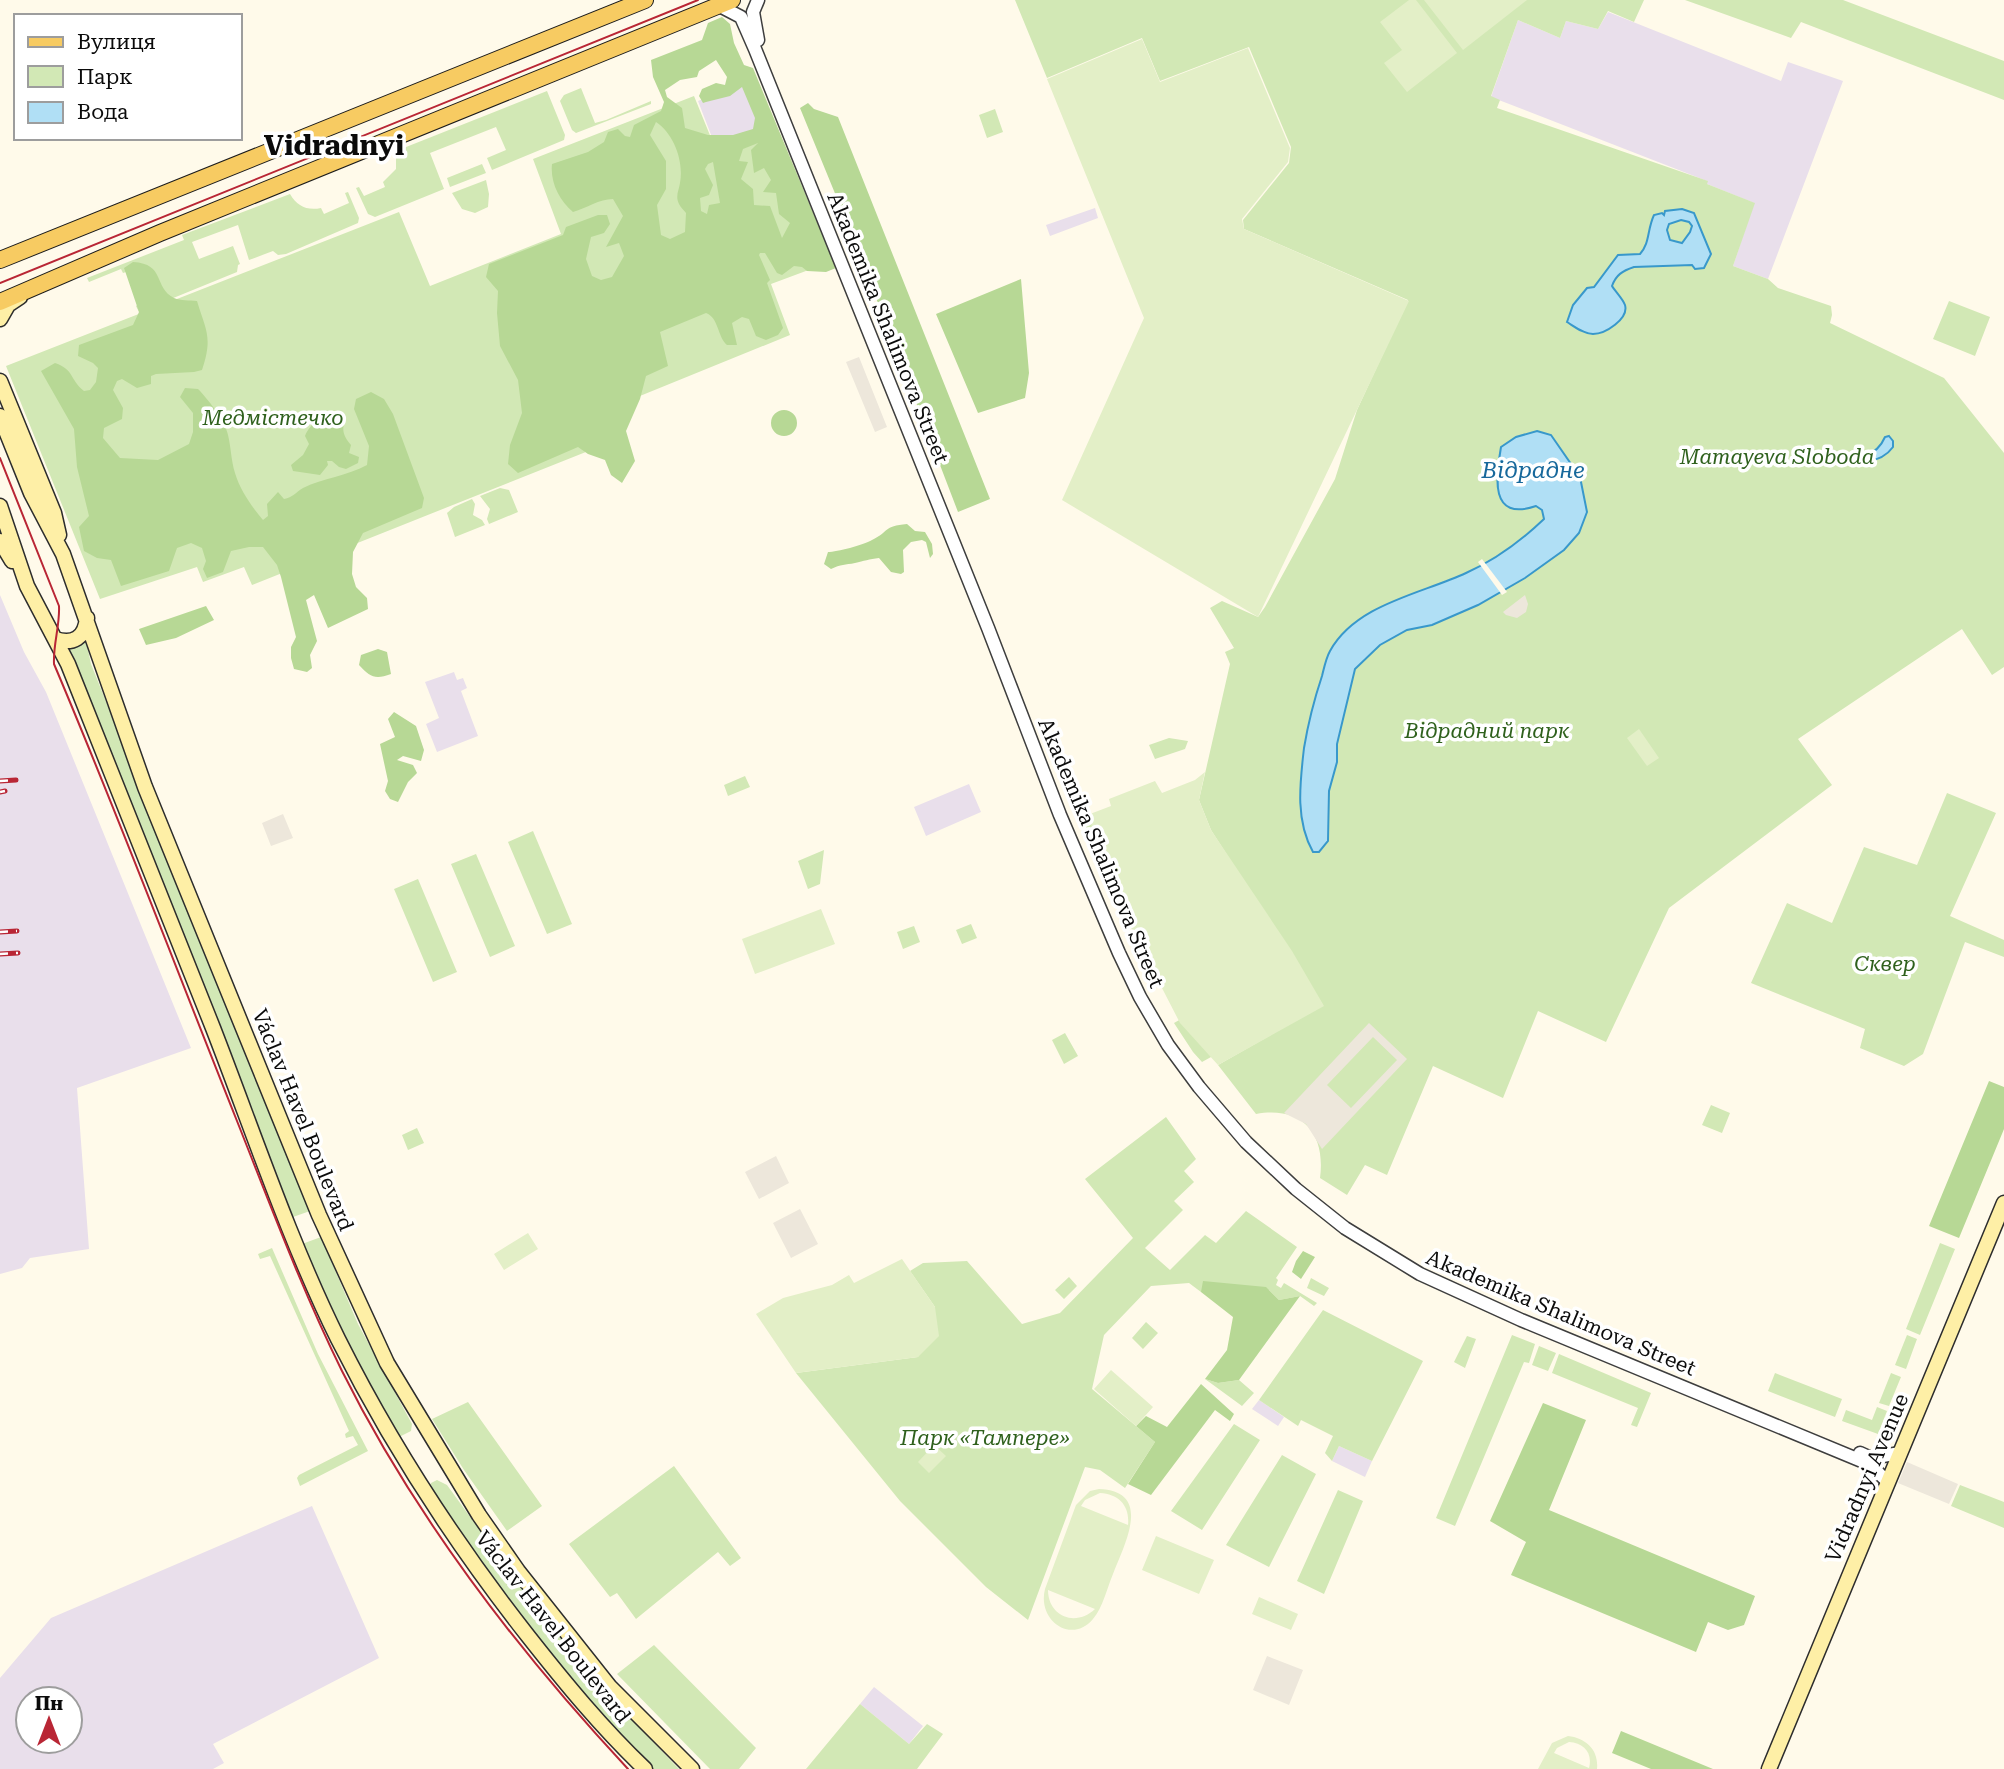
<svg xmlns="http://www.w3.org/2000/svg" width="2004" height="1769" font-family="'Roboto Serif',serif">
<rect width="100%" height="100%" fill="#fffaea"/>
<!-- industrial -->
<path fill="#e9dfeb" fill-rule="evenodd" d="M 1608,12 L 1781,81 L 1788,62 L 1843,81 L 1768,279 L 1733,266 L 1754,203 L 1707,184 L 1707,181 L 1491,97 L 1518,20 L 1560,38 L 1566,21 L 1598,29 Z
M 747,81 L 769,133 L 718,153 L 698,101 Z
M 1095,208 L 1098,218 L 1050,236 L 1046,225 Z
M 0,595 L 24,652 L 46,692 L 191,1048 L 77,1088 L 89,1249 L 30,1258 L 22,1268 L 0,1274 Z
M 454,672 L 457,680 L 463,678 L 467,688 L 461,691 L 478,736 L 437,752 L 426,724 L 439,718 L 425,682 Z
M 969,784 L 981,812 L 926,836 L 914,807 Z
M 1259,1400 L 1284,1417 L 1278,1426 L 1252,1409 Z
M 1339,1446 L 1372,1461 L 1365,1477 L 1332,1461 Z
M 312,1506 L 379,1658 L 213,1744 L 224,1763 L 213,1769 L 0,1769 L 0,1678 L 51,1618 ZM 28,1699 L 70,1699 L 70,1741 L 28,1741 Z
M 874,1687 L 923,1726 L 909,1744 L 860,1704 Z"/>
<!-- green -->
<path fill="#d2e8b5" d="M 1015,0 L 1644,0 L 1634,22 L 1608,11 L 1598,29 L 1566,21 L 1560,38 L 1518,20 L 1491,96 L 1500,100 L 1497,108 L 1708,181 L 1707,184 L 1755,203 L 1733,266 L 1768,279 L 1778,288 L 1831,306 L 1832,315 L 1830,323 L 1944,378 L 2004,453 L 2004,667 L 1992,675 L 1962,629 L 1798,739 L 1832,785 L 1669,908 L 1606,1042 L 1538,1011 L 1503,1098 L 1433,1066 L 1387,1175 L 1365,1165 L 1347,1195 L 1320,1178 C 1326,1133 1302,1106 1256,1114 L 1218,1065 L 1323,1005 L 1211,830 L 1199,800 L 1230,664 L 1225,652 L 1234,648 L 1210,608 L 1222,601 L 1258,617 L 1265,607 L 1335,479 L 1357,410 L 1408,300 L 1244,229 L 1243,220 L 1289,163 L 1291,147 L 1249,47 L 1160,81 L 1142,38 L 1047,78 Z
M 1685,0 L 1843,0 L 2004,61 L 2004,100 L 1801,22 L 1791,38 Z
M 581,88 L 595,123 L 606,120 L 651,101 L 651,104 L 576,133 L 572,130 L 560,101 L 564,95 Z
M 547,91 L 565,135 L 564,140 L 492,170 L 487,158 L 506,150 L 496,127 L 430,153 L 444,189 L 375,217 L 368,214 L 356,188 L 359,187 L 364,196 L 385,187 L 383,182 L 396,169 L 396,151 Z
M 694,96 L 718,155 L 767,136 L 822,265 L 771,284 L 790,335 L 635,398 L 616,440 L 252,585 L 244,567 L 203,582 L 197,567 L 100,599 L 6,366 L 399,212 L 430,286 L 561,234 L 533,159 Z
M 995,109 L 1003,132 L 987,138 L 979,115 Z
M 482,164 L 486,173 L 450,187 L 447,178 Z
M 486,180 L 489,194 L 488,207 L 475,213 L 462,209 L 452,193 Z
M 348,192 L 359,218 L 358,223 L 286,254 L 278,255 L 273,251 L 249,260 L 238,225 L 192,242 L 199,259 L 233,246 L 240,264 L 238,265 L 237,272 L 139,312 L 136,306 L 141,302 L 126,272 L 123,273 L 121,269 L 89,282 L 87,278 L 184,240 L 182,235 L 290,194 C 297,206 307,211 321,208 L 324,214 L 349,203 L 345,193 Z
M 1949,301 L 1990,317 L 1975,356 L 1933,339 Z
M 500,488 L 509,490 L 518,512 L 489,524 L 487,519 L 490,509 L 480,496 Z
M 472,499 L 475,504 L 473,515 L 482,520 L 485,525 L 455,537 L 447,513 L 454,507 Z
M 85,636 L 91,664 L 310,1211 L 293,1217 L 63,646 Z
M 1169,738 L 1188,741 L 1185,749 L 1155,759 L 1149,745 Z
M 745,776 L 750,787 L 728,796 L 724,785 Z
M 1947,793 L 1996,813 L 1950,916 L 2004,940 L 2004,957 L 1965,942 L 1923,1054 L 1904,1066 L 1860,1048 L 1865,1029 L 1751,983 L 1787,903 L 1832,923 L 1864,847 L 1917,865 Z
M 1090,814 L 1097,832 L 1135,865 L 1105,877 L 1082,817 Z
M 533,831 L 572,924 L 547,934 L 508,842 Z
M 824,850 L 820,884 L 808,889 L 798,861 Z
M 476,854 L 515,946 L 490,957 L 451,864 Z
M 418,879 L 457,972 L 433,982 L 394,889 Z
M 971,924 L 977,938 L 962,944 L 956,930 Z
M 914,926 L 920,942 L 903,949 L 897,932 Z
M 1204,1006 L 1249,1036 L 1202,1062 L 1193,1052 L 1174,1023 Z
M 1065,1033 L 1078,1056 L 1064,1064 L 1052,1040 Z
M 1711,1105 L 1730,1113 L 1722,1133 L 1702,1125 Z
M 1166,1117 L 1196,1159 L 1184,1171 L 1194,1182 L 1174,1201 L 1183,1210 L 1145,1248 L 1170,1270 L 1205,1235 L 1216,1243 L 1246,1211 L 1297,1247 L 1276,1278 L 1278,1280 L 1276,1285 L 1281,1288 L 1284,1283 L 1317,1303 L 1314,1306 L 1300,1296 L 1279,1300 L 1269,1290 L 1201,1292 L 1189,1283 L 1151,1286 L 1104,1335 L 1092,1389 L 1155,1442 L 1125,1488 L 1100,1470 L 1085,1467 L 1028,1620 L 986,1587 L 900,1501 L 796,1373 L 918,1357 L 935,1307 L 910,1271 L 923,1263 L 967,1261 L 1022,1324 L 1060,1313 L 1133,1238 L 1085,1179 Z
M 417,1128 L 424,1143 L 408,1150 L 402,1135 Z
M 321,1237 L 358,1324 L 412,1424 L 411,1431 L 399,1437 L 393,1434 L 342,1334 L 302,1244 Z
M 1940,1243 L 1955,1249 L 1920,1335 L 1906,1329 Z
M 272,1248 L 318,1354 L 368,1451 L 300,1486 L 297,1478 L 299,1475 L 358,1445 L 353,1436 L 346,1438 L 345,1434 L 349,1431 L 270,1256 L 260,1259 L 258,1254 Z
M 1069,1277 L 1077,1286 L 1064,1299 L 1055,1290 Z
M 1311,1278 L 1329,1288 L 1324,1296 L 1307,1288 Z
M 1323,1310 L 1423,1361 L 1372,1461 L 1339,1446 L 1332,1461 L 1325,1453 L 1333,1436 L 1301,1420 L 1298,1426 L 1259,1400 Z
M 1146,1322 L 1158,1333 L 1143,1349 L 1132,1338 Z
M 1512,1335 L 1535,1344 L 1529,1363 L 1524,1362 L 1455,1526 L 1436,1518 Z
M 1907,1335 L 1917,1339 L 1906,1369 L 1895,1365 Z
M 1467,1336 L 1476,1339 L 1465,1368 L 1454,1362 Z
M 1539,1346 L 1556,1353 L 1548,1371 L 1532,1365 Z
M 1559,1354 L 1651,1393 L 1637,1427 L 1631,1425 L 1638,1408 L 1552,1373 Z
M 1775,1373 L 1842,1399 L 1835,1417 L 1768,1391 Z
M 1891,1373 L 1901,1377 L 1889,1406 L 1879,1403 Z
M 1205,1379 L 1218,1383 L 1239,1380 L 1254,1393 L 1242,1406 Z
M 468,1402 L 542,1506 L 507,1531 L 464,1470 L 432,1419 Z
M 1877,1407 L 1887,1411 L 1878,1434 L 1842,1421 L 1846,1410 L 1872,1420 Z
M 1234,1424 L 1260,1440 L 1202,1530 L 1171,1511 Z
M 1282,1455 L 1316,1474 L 1269,1567 L 1226,1545 Z
M 674,1466 L 741,1558 L 730,1566 L 718,1552 L 636,1619 L 617,1593 L 610,1597 L 569,1544 Z
M 437,1480 L 447,1485 L 513,1576 L 594,1680 L 679,1769 L 653,1769 L 580,1695 L 496,1592 L 428,1489 L 431,1483 Z
M 1960,1485 L 2004,1502 L 2004,1528 L 1951,1506 Z
M 1338,1490 L 1363,1501 L 1324,1594 L 1297,1581 Z
M 654,1645 L 756,1748 L 739,1769 L 710,1769 L 617,1674 Z
M 860,1704 L 909,1744 L 927,1724 L 943,1734 L 917,1769 L 806,1769 Z"/>
<!-- forest -->
<path fill="#b7d895" fill-rule="evenodd" d="M 722,17 L 730,24 L 734,43 L 744,65 L 753,68 L 836,268 L 826,272 L 807,271 L 802,267 L 794,266 L 782,275 L 777,273 L 765,253 L 760,253 L 759,255 L 770,280 L 767,283 L 783,328 L 778,335 L 766,340 L 756,336 L 749,319 L 742,317 L 732,323 L 737,345 L 727,345 C 717,336 719,318 706,313 L 660,332 L 668,366 L 646,376 L 640,399 L 626,431 L 635,461 L 622,483 L 611,475 L 605,460 L 588,454 L 578,447 L 518,473 L 508,464 L 510,445 L 522,413 L 518,380 L 500,346 L 497,313 L 498,291 L 486,277 L 489,264 L 563,235 L 566,227 L 598,215 L 607,215 L 610,224 L 604,233 L 591,237 L 586,259 L 592,276 L 601,280 L 612,277 L 624,256 L 619,243 L 606,247 L 623,216 L 613,199 C 599,199 587,208 573,212 C 559,200 550,182 552,164 L 588,152 L 604,142 L 608,132 L 618,129 L 625,136 L 630,137 L 634,125 L 661,111 L 664,102 L 653,77 L 651,60 L 702,40 L 708,23 ZM 716,60 L 727,77 L 725,85 L 716,83 L 702,89 L 699,96 L 703,103 L 706,102 L 730,96 L 742,87 L 755,118 L 753,129 L 733,135 L 708,135 L 685,128 L 682,108 L 667,97 L 665,90 L 680,80 L 697,77 L 699,71 ZM 656,122 C 674,134 684,161 680,183 C 679,190 675,196 679,204 C 681,208 684,210 686,213 L 685,232 L 670,239 L 661,235 L 657,205 L 666,189 L 666,161 L 650,135 ZM 758,143 L 751,150 L 754,173 L 764,168 L 771,180 L 763,192 L 776,193 L 779,214 L 790,223 L 782,238 L 770,206 L 754,205 L 753,189 L 741,179 L 748,162 L 739,161 L 743,149 ZM 713,162 L 720,203 L 709,205 L 707,214 L 701,211 L 700,198 L 709,195 L 713,185 L 705,169 L 708,164 Z
M 808,103 L 814,109 L 838,117 L 990,499 L 958,512 L 850,230 L 800,108 Z
M 133,262 C 166,264 153,287 174,298 C 181,301 189,300 197,301 C 206,331 213,337 202,370 L 194,372 L 156,374 L 151,376 L 151,384 L 137,388 L 122,379 L 117,381 L 113,390 L 123,408 L 122,419 L 104,428 L 103,438 L 120,458 L 158,460 L 189,444 L 193,432 L 193,413 L 180,397 L 185,388 L 198,389 C 207,398 226,422 228,435 C 231,447 231,460 235,473 C 240,490 252,507 263,520 L 268,516 L 267,504 L 278,492 L 284,499 C 293,497 295,493 303,488 C 323,478 347,476 367,465 L 369,446 L 354,409 L 356,399 L 371,392 L 384,399 L 393,414 L 424,498 L 422,508 L 363,533 L 353,552 L 352,574 L 356,587 L 367,598 L 368,609 L 328,628 L 314,595 L 306,600 L 317,641 L 310,655 L 312,668 L 307,672 L 294,669 L 291,658 L 291,647 L 296,637 L 281,577 L 277,565 L 263,547 L 249,547 L 231,551 L 223,572 L 207,578 L 203,569 L 206,561 L 202,548 L 191,543 L 177,548 L 169,571 L 121,586 L 111,560 L 97,558 L 84,551 L 79,527 L 89,516 L 77,467 L 74,429 L 41,371 L 55,363 C 75,370 69,379 84,391 L 90,390 L 96,382 L 98,368 L 93,363 L 78,356 L 79,345 L 133,325 L 139,312 L 124,268 Z
M 1021,279 L 1029,373 L 1025,398 L 978,413 L 936,314 Z
M771 423a13 13 0 1 1 26 0a13 13 0 1 1-26 0Z
M 337,414 L 346,418 C 341,429 343,436 351,445 L 349,453 L 359,457 L 358,463 L 346,469 L 339,467 L 332,461 L 327,461 L 328,465 L 320,475 L 293,471 L 291,465 L 303,455 L 309,444 L 305,436 C 311,421 323,418 337,414 Z
M 907,524 L 915,531 L 925,532 L 932,544 L 933,554 L 930,558 L 926,542 L 922,540 L 911,542 L 903,550 L 904,572 L 901,574 L 891,572 L 879,558 C 869,559 864,561 855,563 C 845,565 841,564 831,569 L 824,564 L 828,552 C 837,552 863,545 872,540 C 889,532 883,526 907,524 Z
M 206,606 L 214,620 L 176,638 L 146,645 L 139,629 Z
M 378,649 L 387,652 L 391,674 C 375,680 370,677 359,665 L 361,655 Z
M 394,712 L 416,726 L 424,750 L 421,761 L 403,756 L 397,760 L 413,765 L 417,773 L 408,782 L 398,802 L 390,799 L 385,791 L 388,781 L 380,744 L 395,737 L 388,719 Z
M 1989,1081 L 2004,1087 L 2004,1129 L 1959,1238 L 1929,1226 Z
M 1303,1251 L 1315,1257 L 1301,1279 L 1292,1272 L 1296,1261 Z
M 1203,1281 L 1266,1287 L 1279,1300 L 1300,1296 L 1239,1380 L 1218,1383 L 1205,1379 L 1227,1350 L 1233,1317 L 1201,1292 Z
M 1201,1384 L 1234,1414 L 1230,1421 L 1215,1410 L 1151,1495 L 1128,1484 L 1155,1442 L 1136,1426 L 1146,1416 L 1167,1427 Z
M 1543,1403 L 1586,1420 L 1549,1510 L 1755,1596 L 1744,1625 L 1728,1630 L 1708,1622 L 1696,1652 L 1511,1575 L 1526,1542 L 1490,1521 Z
M 1621,1731 L 1713,1769 L 1651,1769 L 1612,1753 Z"/>
<!-- pitch -->
<path fill="#e3efc7" fill-rule="evenodd" d="M 1409,0 L 1416,0 L 1457,53 L 1407,92 L 1384,63 L 1402,50 L 1380,22 Z
M 1424,0 L 1527,0 L 1463,50 Z
M 1142,39 L 1160,82 L 1248,48 L 1290,148 L 1288,162 L 1242,219 L 1244,229 L 1409,301 L 1258,617 L 1062,500 L 1144,318 L 1047,79 Z
M 1639,729 L 1659,758 L 1647,766 L 1627,738 Z
M 1205,772 L 1199,800 L 1211,830 L 1292,951 L 1324,1006 L 1218,1065 L 1180,1023 L 1129,924 L 1093,836 L 1090,814 L 1111,806 L 1109,799 L 1155,781 L 1162,793 L 1195,780 Z
M 821,909 L 835,944 L 755,974 L 742,939 Z
M 528,1233 L 538,1249 L 504,1270 L 494,1254 Z
M 902,1259 L 935,1307 L 939,1336 L 918,1357 L 796,1373 L 756,1314 L 783,1298 L 832,1285 L 849,1275 L 854,1283 Z
M 1111,1370 L 1153,1407 L 1136,1426 L 1094,1389 Z
M 934,1445 L 946,1456 L 929,1473 L 918,1462 Z
M 1099,1489 C 1154,1491 1124,1545 1113,1574 C 1107,1588 1103,1607 1093,1619 C 1071,1645 1037,1620 1045,1589 L 1076,1505 L 1090,1491 ZM 1100,1493 C 1119,1494 1130,1506 1128,1525 L 1081,1506 L 1085,1500 ZM 1048,1591 L 1048,1590 L 1095,1609 C 1076,1627 1049,1617 1048,1591 Z
M 1156,1536 L 1214,1560 L 1199,1594 L 1142,1570 Z
M 1259,1597 L 1298,1614 L 1291,1630 L 1252,1614 Z
M 1568,1736 C 1586,1738 1599,1750 1597,1769 L 1538,1769 L 1552,1743 ZM 1569,1742 C 1584,1743 1593,1753 1589,1768 L 1554,1753 L 1557,1748 Z"/>
<!-- plaza -->
<path fill="#ede7db" fill-rule="evenodd" d="M 859,357 L 887,427 L 875,432 L 846,362 Z
M 1525,595 L 1528,604 L 1526,612 L 1517,618 L 1506,615 L 1503,612 Z
M 283,814 L 293,838 L 271,846 L 262,823 Z
M 1369,1023 L 1407,1059 L 1322,1149 L 1306,1124 L 1284,1113 ZM 1373,1037 L 1397,1060 L 1351,1108 L 1327,1085 Z
M 776,1156 L 789,1183 L 759,1199 L 745,1172 Z
M 800,1209 L 818,1244 L 791,1258 L 773,1223 Z
M 1907,1462 L 1958,1484 L 1949,1504 L 1898,1483 Z
M 1267,1656 L 1303,1670 L 1289,1705 L 1253,1690 Z"/>
<!-- water -->
<path fill="#b0dff5" stroke="#3898cb" stroke-width="2" fill-rule="evenodd" d="M 1682,209 L 1694,213 L 1711,254 L 1704,268 L 1695,269 L 1692,265 L 1634,267 C 1622,271 1616,275 1612,286 C 1615,291 1623,299 1625,305 C 1629,319 1605,334 1593,334 C 1584,334 1575,327 1567,322 L 1573,305 L 1587,288 L 1594,287 L 1618,255 L 1640,254 C 1650,243 1647,230 1654,215 L 1662,213 L 1664,215 L 1665,211 ZM 1681,220 L 1689,222 L 1692,226 L 1690,232 L 1682,243 L 1670,240 L 1667,230 L 1669,224 Z
M 1537,431 L 1551,435 L 1580,477 L 1587,512 L 1579,533 L 1564,550 L 1525,578 L 1478,605 L 1432,625 L 1407,630 L 1380,645 L 1355,669 L 1337,744 L 1337,762 L 1329,791 L 1328,841 L 1319,852 L 1313,852 C 1295,820 1300,783 1304,748 C 1308,724 1314,700 1322,676 C 1324,668 1326,658 1330,651 C 1356,604 1421,594 1466,573 C 1493,561 1522,540 1544,519 L 1542,510 L 1536,506 C 1489,522 1496,477 1501,447 L 1516,437 Z
M 1889,436 L 1893,441 L 1893,447 C 1880,465 1855,464 1837,456 C 1857,459 1876,458 1885,437 Z"/>
<!-- pier -->
<path fill="#fffaea" d="M 1482,559 L 1507,592 L 1502,595 L 1478,562 Z"/>
<g fill="none" stroke-linecap="round" stroke-linejoin="round">
<!-- tertiary casing -->
<g stroke="#3e3e3e" stroke-width="15">
<path id="tertiary" d="M 718,5 L 741,17 L 755,49 L 988,628 L 1060,815 L 1119,953 L 1140,997 L 1168,1045 L 1199,1087 L 1246,1142 L 1296,1189 L 1345,1228 L 1420,1274 L 1521,1320 L 1869,1464 L 1888,1482
M 758,40 L 753,12 L 758,0
M 1860,1453 L 1871,1458 L 1900,1453"/>
</g>
<!-- secondary casing -->
<g stroke="#2d2d2d" stroke-width="17">
<path id="secondary" d="M 0,319 L 8,305 L 20,297
M 0,381 L 54,513 L 59,535
M 0,416 L 31,493 L 63,554 L 145,787 L 319,1215 L 387,1363 L 479,1515 L 518,1571 L 610,1687 L 692,1769
M 0,506 L 27,586 L 68,664 C 116,785 165,906 213,1028 C 253,1131 289,1240 338,1339 C 391,1445 455,1543 528,1636 C 565,1683 602,1728 645,1769
M 0,541 L 12,561
M 55,639 C 73,645 85,638 87,618
M 1769,1769 L 2004,1203"/>
</g>
<!-- primary casing -->
<g stroke="#1c1c1c" stroke-width="18">
<path id="primary" d="M 0,260 L 645,0
M 0,302 L 160,233 L 732,0"/>
</g>
<!-- tertiary -->
<use href="#tertiary" stroke="#fff" stroke-width="12"/>
<!-- secondary -->
<use href="#secondary" stroke="#feefa6" stroke-width="14"/>
<!-- primary -->
<use href="#primary" stroke="#f7cb62" stroke-width="16"/>
<!-- tram -->
<path stroke="#b92635" stroke-width="2" d="M 0,283 L 698,0
M 0,458 L 59,606 C 60,626 53,644 54,664 C 118,815 176,968 237,1121 C 270,1204 302,1290 342,1371 C 415,1517 517,1650 628,1769"/>
<!-- rail casing -->
<g stroke="#b92635" stroke-width="5">
<path id="rail" d="M 0,781 L 16,780
M 0,792 L 5,791
M 0,932 L 17,931
M 0,954 L 18,953"/>
</g>
<!-- rail -->
<use href="#rail" stroke="#fff" stroke-width="2.5" stroke-dasharray="8" stroke-linecap="butt"/>
</g>
<g text-anchor="middle" dominant-baseline="central" stroke-width="7" stroke-linejoin="round" paint-order="stroke">
<!-- street labels -->
<g font-size="21" fill="#0b0b0b" stroke="#fff">
<text transform="translate(888 328) rotate(68)">Akademika Shalimova Street</text>
<text transform="translate(1101 853) rotate(67)">Akademika Shalimova Street</text>
<text transform="translate(303 1120) rotate(68)">Václav Havel Boulevard</text>
<text transform="translate(1561 1313) rotate(23)">Akademika Shalimova Street</text>
<text transform="translate(1867 1478) rotate(-67)">Vidradnyi Avenue</text>
<text transform="translate(553 1627) rotate(52)">Václav Havel Boulevard</text>
</g>
<!-- park labels -->
<g font-size="21" font-style="italic" fill="#2f611d" stroke="#fff">
<text x="273" y="418">Медмістечко</text>
<text x="1777" y="457">Mamayeva Sloboda</text>
<text x="1487" y="731">Відрадний парк</text>
<text x="1885" y="964">Сквер</text>
<text x="985" y="1438">Парк «Тампере»</text>
</g>
<!-- water labels -->
<g font-size="23" font-style="italic" fill="#17689b" stroke="#fff">
<text x="1533" y="470">Відрадне</text>
</g>
<!-- district labels -->
<g font-size="28" font-weight="bold" fill="#0b0b0b" stroke="#fff">
<text x="334" y="145">Vidradnyi</text>
</g>
</g>
<!-- legend -->
<rect x="14" y="14" width="228" height="126" fill="#ffffff" stroke="#9d9d9d" stroke-width="2"/>
<rect x="28" y="37" width="35" height="10" fill="#f7cb62" stroke="#9d9d9d" stroke-width="2"/>
<text x="77" y="49" font-size="21" fill="#0b0b0b">Вулиця</text>
<rect x="28" y="66" width="35" height="21" fill="#d2e8b5" stroke="#9d9d9d" stroke-width="2"/>
<text x="77" y="84" font-size="21" fill="#0b0b0b">Парк</text>
<rect x="28" y="102" width="35" height="21" fill="#b0dff5" stroke="#9d9d9d" stroke-width="2"/>
<text x="77" y="119" font-size="21" fill="#0b0b0b">Вода</text>
<!-- north arrow -->
<g transform="translate(49 1720)"><circle r="33" fill="#ffffff" stroke="#9d9d9d" stroke-width="2"/>
<path d="M0-5L12 26L0 18L-12 26Z" fill="#b92635"/>
<text y="-10" font-size="19" font-weight="bold" text-anchor="middle" fill="#0b0b0b">Пн</text>
</g>
</svg>
